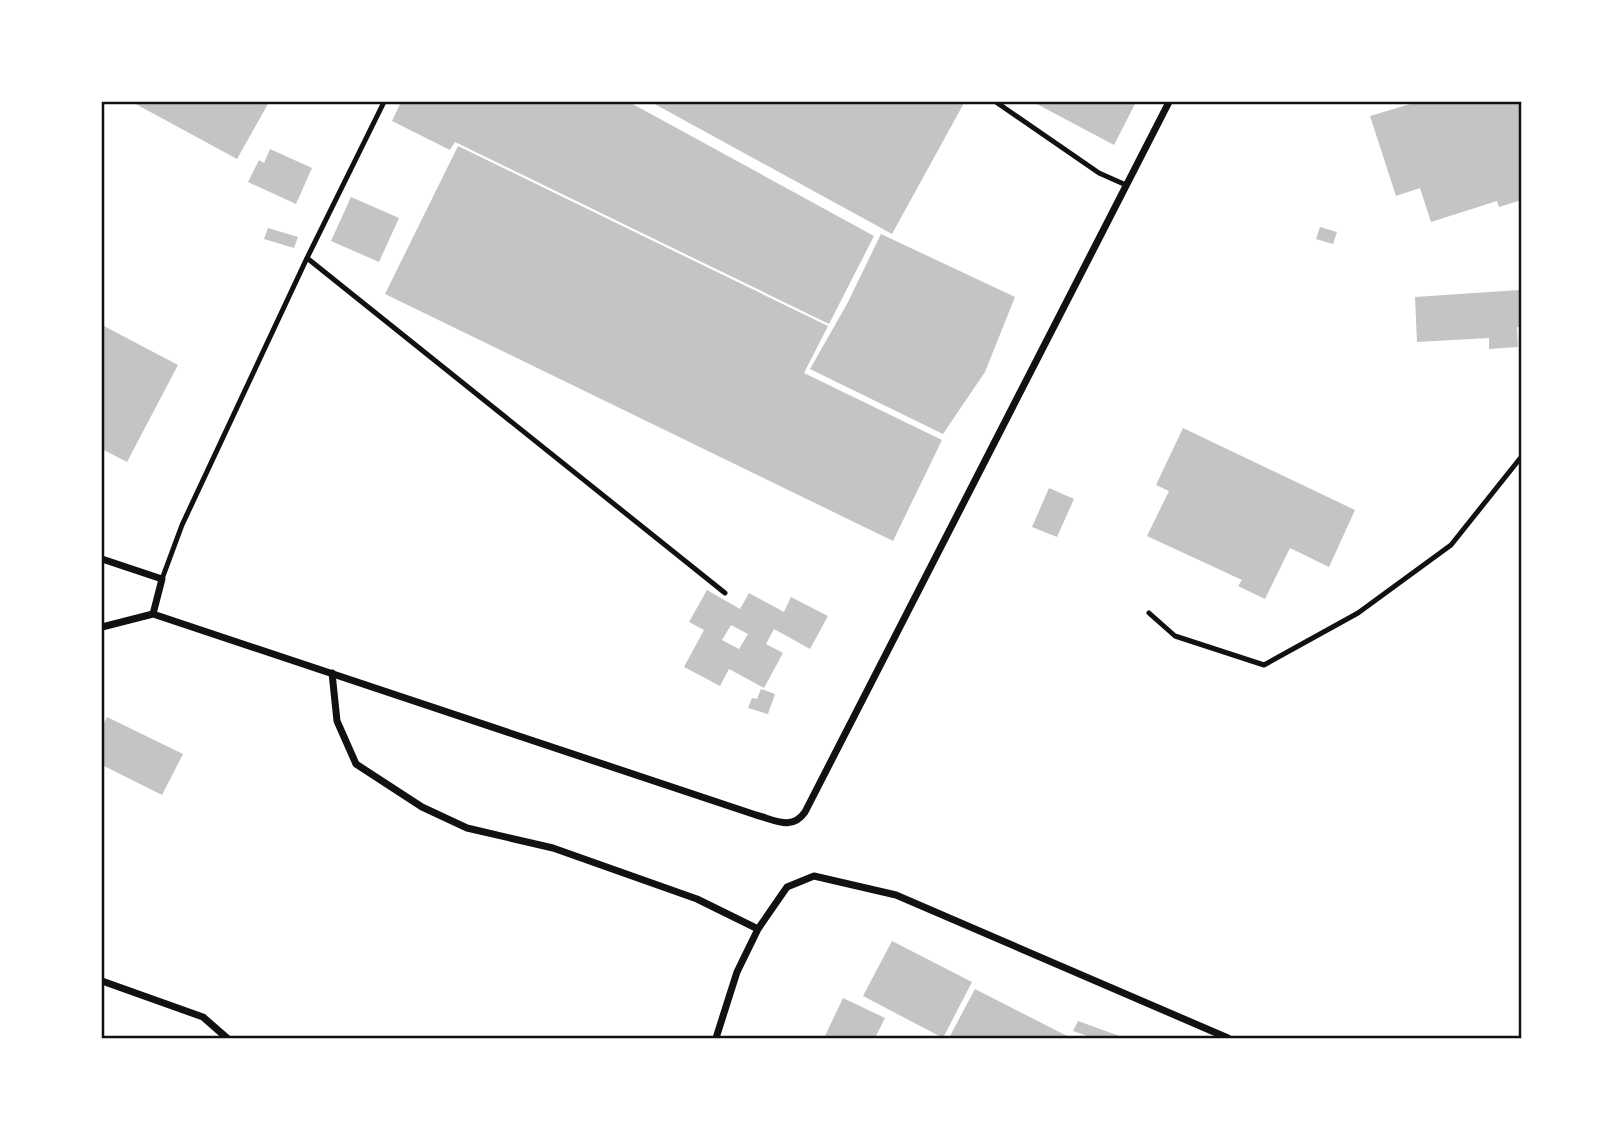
<svg xmlns="http://www.w3.org/2000/svg" width="1623" height="1140" font-family="Montserrat,sans-serif">
<rect width="100%" height="100%" fill="#fff"/>
<!-- building -->
<path fill="#c4c4c4" fill-rule="evenodd" d="M 132,102 L 269,102 L 237,159 Z
M 401,102 L 629,102 L 874,236 L 829,324 L 455,142 L 450,150 L 392,121 Z
M 651,102 L 961,102 L 964,103 L 892,234 Z
M 1033,102 L 1136,102 L 1114,145 Z
M 1417,102 L 1522,102 L 1522,200 L 1499,207 L 1497,201 L 1431,222 L 1420,188 L 1396,196 L 1370,116 Z
M 458,146 L 828,326 L 804,373 L 942,440 L 893,541 L 385,294 Z
M 270,149 L 312,168 L 296,204 L 248,182 L 259,160 L 264,163 Z
M 351,197 L 399,218 L 379,262 L 331,241 Z
M 1320,227 L 1337,232 L 1333,244 L 1316,239 Z
M 268,228 L 298,237 L 294,248 L 264,239 Z
M 881,234 L 1015,297 L 985,372 L 943,434 L 810,369 L 847,304 Z
M 1519,290 L 1521,327 L 1517,327 L 1518,347 L 1489,349 L 1489,338 L 1417,342 L 1415,297 Z
M 102,325 L 178,365 L 127,462 L 102,449 Z
M 1183,428 L 1355,510 L 1329,567 L 1290,548 L 1265,599 L 1238,586 L 1242,580 L 1147,536 L 1169,491 L 1156,485 Z
M 1049,488 L 1074,499 L 1057,537 L 1032,527 Z
M 707,590 L 740,609 L 749,593 L 784,612 L 791,597 L 828,616 L 810,649 L 774,629 L 766,644 L 783,653 L 764,688 L 729,669 L 720,686 L 684,667 L 704,630 L 689,622 ZM 731,625 L 748,634 L 739,649 L 722,640 Z
M 761,689 L 775,694 L 768,714 L 748,708 L 752,698 L 757,699 Z
M 107,717 L 183,754 L 162,795 L 102,765 L 102,727 Z
M 892,941 L 972,982 L 943,1038 L 863,996 Z
M 975,989 L 1071,1038 L 949,1038 Z
M 843,998 L 885,1018 L 875,1038 L 824,1038 Z
M 1078,1021 L 1125,1038 L 1093,1038 L 1073,1031 Z"/>
<g fill="none" stroke-linecap="round" stroke-linejoin="round">
<!-- service -->
<path stroke="#111" stroke-width="5" d="M 996,102 L 1099,173 L 1126,185
M 307,258 L 725,593
M 162,579 L 182,525 L 307,258 L 384,102
M 1149,613 L 1175,636 L 1264,665 L 1358,613 L 1451,545 L 1522,456"/>
<!-- minor -->
<path stroke="#111" stroke-width="7" d="M 102,559 L 162,579 L 153,614
M 102,627 L 153,614 L 756,815 C 775,820 792,831 805,812 L 1169,102
M 332,673 L 337,721 L 356,764 L 422,807 L 467,828 L 553,848 L 697,899 L 758,929
M 102,981 L 203,1017 L 227,1038
M 716,1038 L 737,972 L 758,929 L 787,887 L 814,876 L 896,895 L 1228,1038"/>
</g>
<!-- border -->
<rect width="1623" height="1140" fill="none" stroke="#ffffff" stroke-width="206"/>
<rect x="103" y="103" width="1417" height="934" fill="none" stroke="#111" stroke-width="2.5"/>
</svg>
